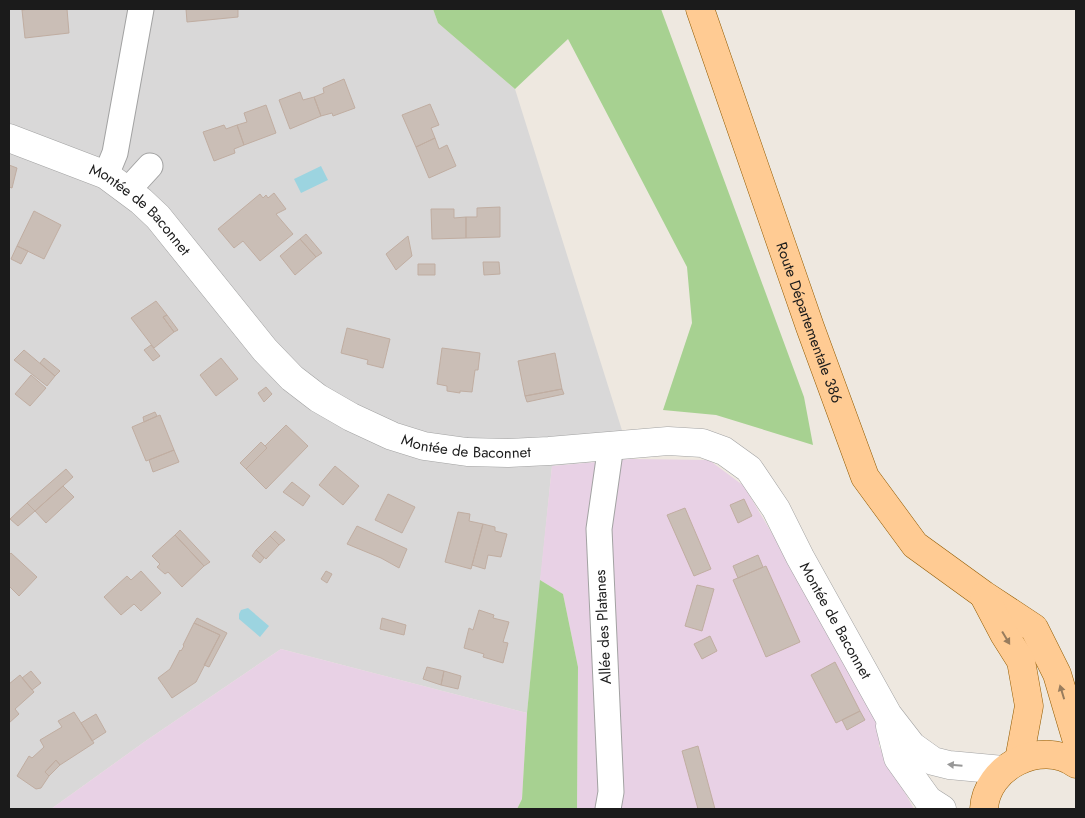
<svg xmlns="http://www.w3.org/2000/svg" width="1085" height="818" font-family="Jost,sans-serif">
<rect width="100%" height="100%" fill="#eee8e0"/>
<!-- residential -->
<path fill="#d9d8d8" d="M 9,9 L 433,9 L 438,23 L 515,89 L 631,459 L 552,466 L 527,713 L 281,649 L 147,740 L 51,809 L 9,809 Z"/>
<!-- industrial -->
<path fill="#e8d1e5" d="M 631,459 L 709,460 L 744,486 L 880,717 L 879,746 L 914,809 L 577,809 L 578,667 L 563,594 L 540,580 L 552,466 Z
M 281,649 L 527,713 L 522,799 L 517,809 L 51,809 L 147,740 Z"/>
<!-- forest -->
<path fill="#a7d191" d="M 433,9 L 661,9 L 804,397 L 813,445 L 716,415 L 663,410 L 692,323 L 687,267 L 568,39 L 515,89 L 438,23 Z
M 540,580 L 563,594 L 578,667 L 577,809 L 517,809 L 522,799 L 527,713 Z"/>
<!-- water -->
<path fill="#9cd4e0" d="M 321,166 L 328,180 L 301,193 L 294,179 Z
M 248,608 L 269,626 L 260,637 L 239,619 L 239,614 L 241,610 Z"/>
<!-- building -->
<path fill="#cabeb6" stroke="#c0ada1" d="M 29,9 L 67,9 L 69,33 L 25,38 L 22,10 Z
M 186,9 L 238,9 L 238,17 L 187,22 Z
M 344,79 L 355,108 L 333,116 L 332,113 L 321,116 L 314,97 L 324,93 L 323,88 Z
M 300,92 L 303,100 L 314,97 L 321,116 L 290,129 L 279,100 Z
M 430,104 L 439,125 L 431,128 L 435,138 L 416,147 L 402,115 Z
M 266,105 L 276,133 L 244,145 L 237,125 L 247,122 L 244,113 Z
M 224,125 L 226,129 L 237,125 L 244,145 L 234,149 L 235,153 L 214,161 L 203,132 Z
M 435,138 L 439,149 L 447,145 L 456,166 L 429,178 L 416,147 Z
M 9,165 L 17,168 L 12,188 L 9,187 Z
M 274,193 L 286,209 L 276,214 L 293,234 L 260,261 L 243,241 L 234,248 L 218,229 L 260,194 L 263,198 L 266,195 L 268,198 Z
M 500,207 L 500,237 L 466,238 L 466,217 L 477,217 L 477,208 Z
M 431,209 L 454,209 L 454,218 L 466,217 L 466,238 L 432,239 Z
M 34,211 L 61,225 L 44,259 L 17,246 Z
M 306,234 L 322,253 L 316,257 L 300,239 Z
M 408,236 L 412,256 L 396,270 L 386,254 Z
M 300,239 L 316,257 L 295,275 L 280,256 Z
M 17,246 L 28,251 L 21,264 L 11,259 Z
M 483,262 L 499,262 L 500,274 L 484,275 Z
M 418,264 L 435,264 L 435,275 L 418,275 Z
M 156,301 L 167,315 L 163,317 L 174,332 L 154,348 L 131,318 Z
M 167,315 L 178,330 L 174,332 L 163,317 Z
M 347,328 L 390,339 L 383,368 L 367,364 L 368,360 L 341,353 Z
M 151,345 L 160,356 L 153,361 L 144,350 Z
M 442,348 L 480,353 L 478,370 L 475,370 L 472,392 L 460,391 L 460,393 L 447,391 L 447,386 L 437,384 Z
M 24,350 L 55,376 L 47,386 L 14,360 Z
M 555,353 L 562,389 L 525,396 L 518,361 Z
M 44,358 L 60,371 L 55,376 L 40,363 Z
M 221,358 L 238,379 L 216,396 L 200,375 Z
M 31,375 L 46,388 L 30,406 L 15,394 Z
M 266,387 L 272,394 L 264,402 L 258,393 Z
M 562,389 L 564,394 L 527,402 L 525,396 Z
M 155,412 L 157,416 L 144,422 L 143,417 Z
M 160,415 L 174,450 L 146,461 L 132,427 Z
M 286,425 L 308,446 L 266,489 L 246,469 L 267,448 L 265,446 Z
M 261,442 L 267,448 L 246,469 L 240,463 Z
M 174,450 L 179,462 L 153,472 L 149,460 Z
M 335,466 L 359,486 L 343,505 L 319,485 Z
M 66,469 L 73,477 L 35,511 L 27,503 Z
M 292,482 L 310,496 L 303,506 L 283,492 Z
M 63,486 L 74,497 L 46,523 L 35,511 Z
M 388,494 L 415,507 L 402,533 L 375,520 Z
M 744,499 L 752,516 L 738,523 L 730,505 Z
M 27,503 L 35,511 L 18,526 L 10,519 Z
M 685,508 L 711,569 L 694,576 L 667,515 Z
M 458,512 L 470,514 L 469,521 L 483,524 L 471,569 L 445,562 Z
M 483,524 L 495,527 L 495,531 L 507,534 L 501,557 L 488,555 L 485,569 L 472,565 Z
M 357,526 L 407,549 L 399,568 L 381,558 L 347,544 Z
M 180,530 L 210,562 L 204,566 L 175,535 Z
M 275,531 L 285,540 L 279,545 L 270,536 Z
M 175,535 L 204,566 L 182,587 L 168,572 L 165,574 L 157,567 L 160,564 L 152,556 Z
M 270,536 L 279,545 L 266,559 L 256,550 Z
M 256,550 L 264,558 L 260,563 L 252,556 Z
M 11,553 L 37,577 L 19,596 L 9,586 L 9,555 Z
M 758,555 L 763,567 L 738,578 L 733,566 Z
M 766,566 L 800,642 L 766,657 L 733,580 Z
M 141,571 L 161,593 L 141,611 L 134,604 L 121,615 L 104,597 L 127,576 L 131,580 Z
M 326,571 L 332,574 L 327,583 L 321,579 Z
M 697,585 L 714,589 L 702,631 L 685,626 Z
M 479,610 L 494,615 L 493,618 L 509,622 L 503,642 L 508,643 L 503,663 L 483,657 L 484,654 L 464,648 L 469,628 L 473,630 Z
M 197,618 L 227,633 L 209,667 L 204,665 L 220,635 L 194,623 Z
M 382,618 L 406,625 L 404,635 L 380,629 Z
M 194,623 L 220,635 L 196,682 L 172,698 L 158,678 L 170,669 L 180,650 L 181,651 L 184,646 L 183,645 Z
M 710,636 L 717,651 L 702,659 L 694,644 Z
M 835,662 L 860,711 L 836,723 L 811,675 Z
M 427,667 L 444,671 L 441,685 L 423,679 Z
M 31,671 L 41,683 L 32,690 L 22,678 Z
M 444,671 L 461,676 L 458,689 L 441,685 Z
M 20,675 L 34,692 L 15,709 L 19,714 L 9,723 L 9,684 Z
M 860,711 L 865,720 L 847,730 L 842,720 Z
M 74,712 L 94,743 L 60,765 L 56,760 L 45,772 L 49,776 L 41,788 L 36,789 L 17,776 L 29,756 L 32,758 L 44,747 L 40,740 L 62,727 L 58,721 Z
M 96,714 L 106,732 L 92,741 L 81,723 Z
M 698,746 L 715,809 L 698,809 L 682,751 Z
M 56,760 L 60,765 L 49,776 L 45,772 Z"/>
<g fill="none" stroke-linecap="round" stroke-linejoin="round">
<!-- minor casing -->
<g stroke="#a2a2a2" stroke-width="27">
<path id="minor" d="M 106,175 L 115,153 L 141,9
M 128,190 L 150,166
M 608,809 L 611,792 L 599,529 L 611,445"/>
</g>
<!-- tertiary casing -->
<g stroke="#a2a2a2" stroke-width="29">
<g id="tertiary">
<path id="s1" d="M 9,138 L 106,175 L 141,201 L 158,217 L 265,350 L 292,378 L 318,398 L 351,417 L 392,436 L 424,446 L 467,452 L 508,453 L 549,451 L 668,441 L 702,443 L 724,451 L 749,469 L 776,509 L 800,557 L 888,715 L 912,746 L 933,761 L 949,765 L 1003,770"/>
<path d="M 890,726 L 898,758 L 928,800 L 942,809"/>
</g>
</g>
<!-- primary casing -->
<g stroke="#925b00" stroke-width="29">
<g id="primary">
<path id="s2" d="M 700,9 L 810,327 L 865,477 L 915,545 L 984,595 L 1034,628 L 1057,674 L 1076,738"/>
<path d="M 984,596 L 1004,634 L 1021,661 L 1029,706 L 1019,760"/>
<path d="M 984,809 C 986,767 1041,739 1076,764"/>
</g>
</g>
<!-- minor -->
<use href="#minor" stroke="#fff" stroke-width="25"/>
<!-- tertiary -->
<use href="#tertiary" stroke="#fff" stroke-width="28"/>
<!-- primary -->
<use href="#primary" stroke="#ffcb93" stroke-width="28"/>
</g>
<!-- one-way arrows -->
<defs><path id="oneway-solid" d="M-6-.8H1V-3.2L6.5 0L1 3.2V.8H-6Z" transform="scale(1.25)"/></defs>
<g fill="#987c5d">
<use href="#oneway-solid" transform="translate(1006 638) rotate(59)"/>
<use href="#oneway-solid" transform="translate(1062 692) rotate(-107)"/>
</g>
<use fill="#989898" href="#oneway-solid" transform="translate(955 765) rotate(-175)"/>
<g text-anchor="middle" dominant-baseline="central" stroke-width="5" stroke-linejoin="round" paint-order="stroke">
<!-- street labels -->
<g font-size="15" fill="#1b1b1b" stroke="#fff">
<text stroke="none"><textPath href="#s1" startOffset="152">Montée de Baconnet</textPath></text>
<text stroke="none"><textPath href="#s2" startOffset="332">Route Départementale 386</textPath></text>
<text stroke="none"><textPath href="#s1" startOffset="572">Montée de Baconnet</textPath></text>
<text stroke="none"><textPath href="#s1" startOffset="1038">Montée de Baconnet</textPath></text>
<text transform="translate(603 627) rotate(-93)">Allée des Platanes</text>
</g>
</g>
<!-- border -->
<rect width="1085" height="818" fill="none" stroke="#1b1b1b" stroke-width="20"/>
</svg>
